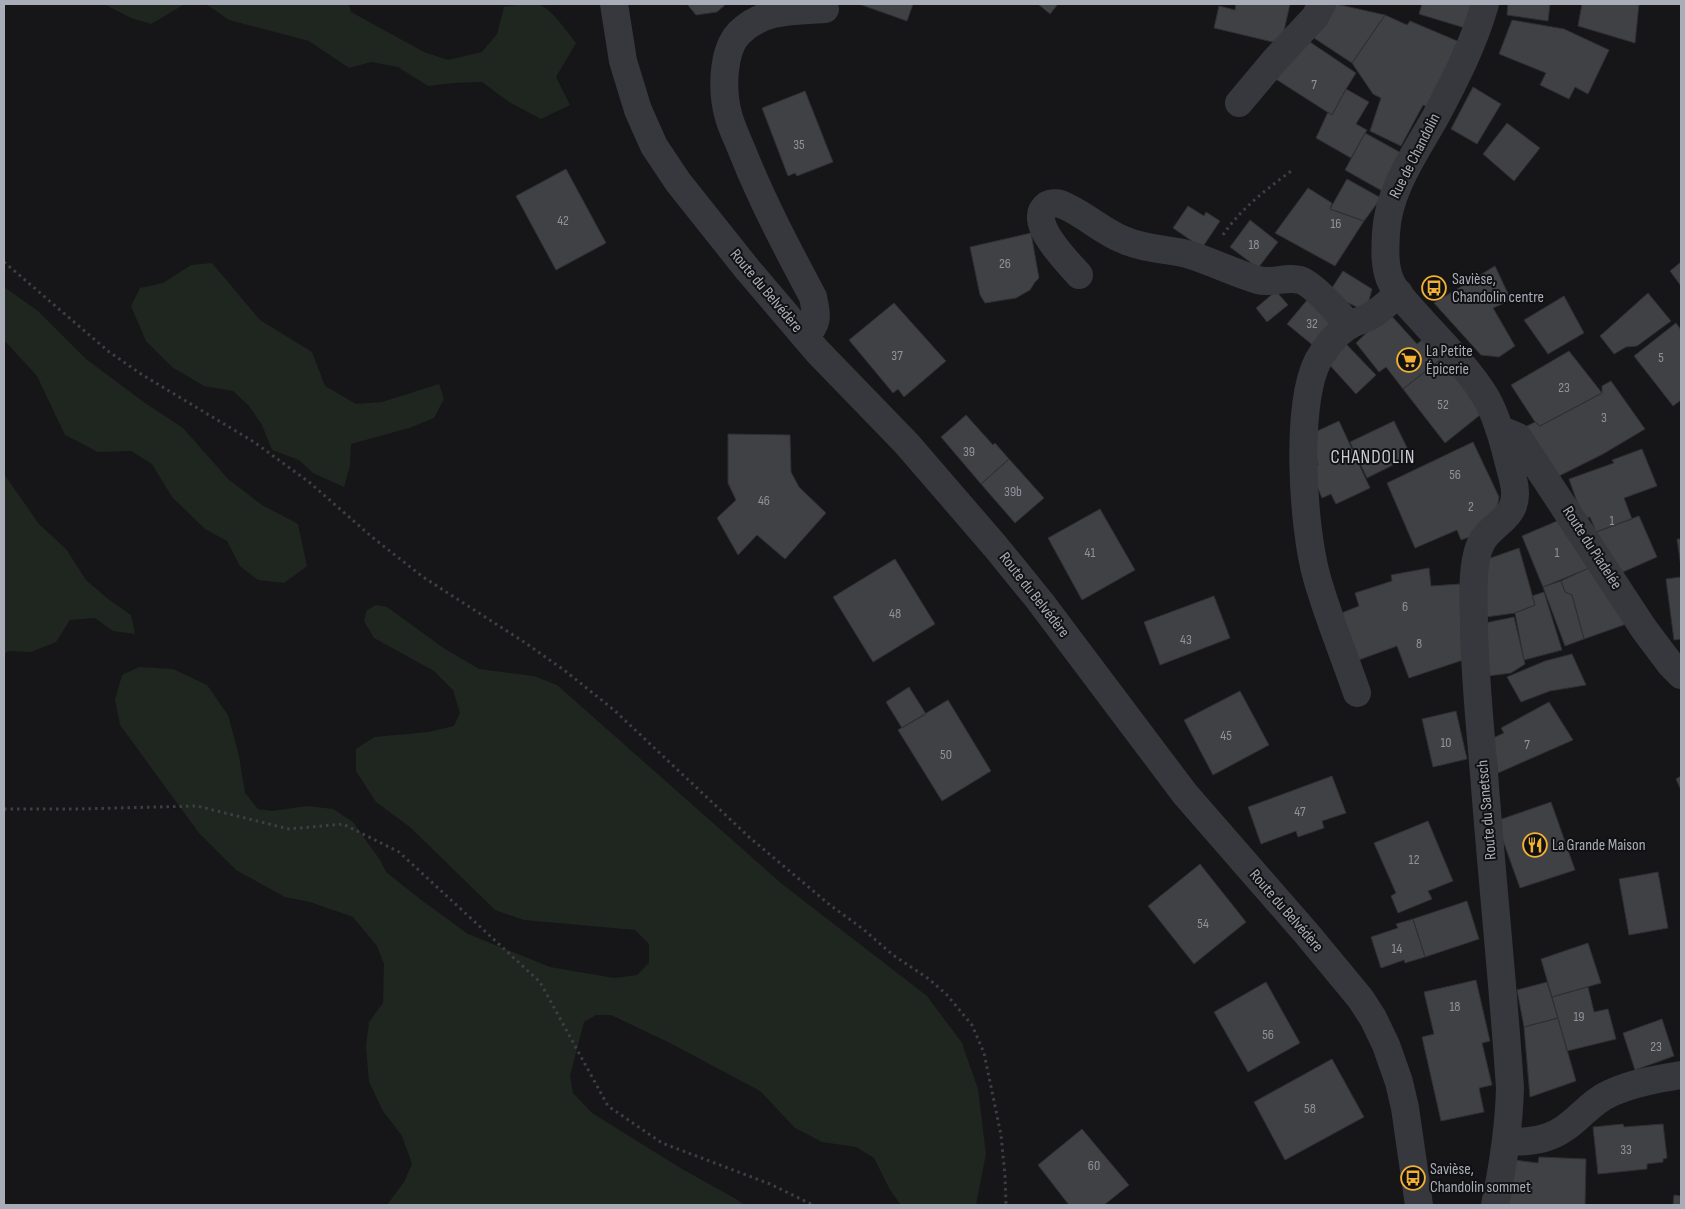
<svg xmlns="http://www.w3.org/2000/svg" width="1685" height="1209" font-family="'Sofia Sans Condensed',sans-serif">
<rect width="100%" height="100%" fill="#161618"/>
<!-- green -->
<path fill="#1e261f" d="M 104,4 L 185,4 L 151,24 L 131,18 Z
M 206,4 L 349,4 L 351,12 L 424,52 L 448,60 L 482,52 L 497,34 L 504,7 C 514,6 527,2 537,4 C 550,6 568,33 576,43 L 556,77 L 570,105 L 541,119 L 509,102 L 482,82 L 454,83 L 428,86 L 398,67 L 371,62 L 349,68 L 309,41 L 229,20 Z
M 212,263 L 260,320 L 312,352 L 325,386 L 356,404 L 382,402 L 439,384 L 444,399 L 434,418 L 409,428 L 351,444 L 350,465 L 344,487 L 313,473 L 299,460 L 272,450 L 262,425 L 249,406 L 233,391 L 204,386 L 172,367 L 146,341 L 131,306 L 140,288 L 163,283 L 191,265 Z
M 4,287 L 38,311 L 86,359 L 145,403 L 183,428 L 228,479 L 262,505 L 298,524 L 307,566 L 284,583 L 258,580 L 240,566 L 227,541 L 205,529 L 172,497 L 152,464 L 131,451 L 98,452 L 65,435 L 37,376 L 4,340 Z
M 4,474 L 39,524 L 66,549 L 86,580 L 108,599 L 131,615 L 135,634 L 113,631 L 95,618 L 70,620 L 56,642 L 31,652 L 8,651 L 4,655 Z
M 376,605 L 387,607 L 442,647 L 479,669 L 534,676 L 557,685 L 782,884 L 927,996 L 962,1043 L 978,1089 L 986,1154 L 976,1205 L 901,1205 L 890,1190 L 874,1158 L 856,1147 L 822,1142 L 795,1128 L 760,1091 L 670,1043 L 611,1015 L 596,1015 L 584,1022 L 570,1076 L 573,1093 L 592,1113 L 682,1169 L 736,1199 L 744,1205 L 387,1205 L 404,1182 L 412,1164 L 402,1136 L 383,1111 L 369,1082 L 366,1047 L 369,1022 L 383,1003 L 384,964 L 377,946 L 353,917 L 310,902 L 285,897 L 236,870 L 199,833 L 120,725 L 115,700 L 122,675 L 139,667 L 173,669 L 207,685 L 228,715 L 239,756 L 245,793 L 258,809 L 272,811 L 307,806 L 333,809 L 353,822 L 380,860 L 386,872 L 420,899 L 468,934 L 550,967 L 614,978 L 637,975 L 649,963 L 649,944 L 635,930 L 524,920 L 495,910 L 410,827 L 376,802 L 356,771 L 356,749 L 374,737 L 428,732 L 454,726 L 460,713 L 453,690 L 434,671 L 374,638 L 364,621 L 367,610 Z"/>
<!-- building -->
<path fill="#404145" stroke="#303034" d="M 687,4 L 726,4 L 717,12 L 696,15 Z
M 859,4 L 913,4 L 907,21 Z
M 1038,4 L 1058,4 L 1050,14 Z
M 1236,4 L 1290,4 L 1281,44 L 1214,28 L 1219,6 L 1235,10 Z
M 1336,4 L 1385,15 L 1352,63 L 1314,38 Z
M 1422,4 L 1472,4 L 1465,28 L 1419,14 Z
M 1508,4 L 1550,4 L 1548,21 L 1507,15 Z
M 1582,4 L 1639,4 L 1635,43 L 1578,26 Z
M 1385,15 L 1407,25 L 1410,21 L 1462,43 L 1430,108 L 1423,105 L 1401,146 L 1370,131 L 1381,98 L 1373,94 L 1352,63 Z
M 1512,20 L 1564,29 L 1609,50 L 1588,94 L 1575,87 L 1569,99 L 1540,85 L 1546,73 L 1499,54 Z
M 1301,36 L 1356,73 L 1346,89 L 1332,115 L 1274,78 Z
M 1473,87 L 1501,104 L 1477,144 L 1451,129 Z
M 1346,89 L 1369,102 L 1356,124 L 1367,130 L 1351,158 L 1316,138 L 1328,112 L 1332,115 Z
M 805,91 L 833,162 L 797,176 L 795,173 L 788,176 L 762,108 Z
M 1507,123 L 1540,148 L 1514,181 L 1483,154 Z
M 1365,133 L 1405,155 L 1384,192 L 1345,170 Z
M 566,169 L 606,243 L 556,270 L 516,196 Z
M 1347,179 L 1381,198 L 1364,221 L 1330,209 Z
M 1308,188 L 1332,203 L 1330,209 L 1364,221 L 1335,266 L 1275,233 Z
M 1188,206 L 1204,216 L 1206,212 L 1220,221 L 1202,248 L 1173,228 Z
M 1250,220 L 1278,242 L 1258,268 L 1230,247 Z
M 1031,233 L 1039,278 L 1035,282 L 1030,290 L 1016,298 L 985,303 L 980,295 L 970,247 Z
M 1681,262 L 1681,286 L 1670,271 Z
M 1495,266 L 1511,300 L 1493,308 L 1515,346 L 1499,357 L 1481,355 L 1434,303 Z
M 1343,271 L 1372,289 L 1366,311 L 1328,294 Z
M 1276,291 L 1288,305 L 1267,322 L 1256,308 Z
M 1648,293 L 1671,321 L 1637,346 L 1626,347 L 1614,354 L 1600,336 Z
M 1564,296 L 1584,333 L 1548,354 L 1524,320 Z
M 1308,299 L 1336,321 L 1315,347 L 1287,324 Z
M 894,303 L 946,361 L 904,397 L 898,389 L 893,393 L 849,340 Z
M 1388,312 L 1417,344 L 1427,336 L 1446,355 L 1403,389 L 1386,367 L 1379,372 L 1356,343 Z
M 1676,323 L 1681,330 L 1681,400 L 1673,406 L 1634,356 Z
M 1345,343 L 1376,375 L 1356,394 L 1326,361 Z
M 1569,351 L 1602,393 L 1540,426 L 1535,422 L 1511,385 Z
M 1446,355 L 1485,411 L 1445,443 L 1403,389 Z
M 1611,381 L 1645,429 L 1603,454 L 1555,478 L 1521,429 L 1535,422 L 1540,426 L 1602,393 L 1602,386 Z
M 966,415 L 993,445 L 995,443 L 1009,459 L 981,484 L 941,437 Z
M 1339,421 L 1370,488 L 1336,504 L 1331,494 L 1322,498 L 1310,469 L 1318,465 L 1311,434 Z
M 1394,421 L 1411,456 L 1367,478 L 1350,442 Z
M 728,434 L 790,435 L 791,472 L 799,487 L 826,513 L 785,559 L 757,535 L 738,555 L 717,518 L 736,500 L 728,483 Z
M 1473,442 L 1499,497 L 1497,509 L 1472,536 L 1461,540 L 1457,530 L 1415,548 L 1387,483 Z
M 1642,449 L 1657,486 L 1624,498 L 1632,519 L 1596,532 L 1590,517 L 1583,519 L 1569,479 L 1614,463 L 1612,460 Z
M 1009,459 L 1044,498 L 1015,523 L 981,484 Z
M 1100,509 L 1135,570 L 1082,600 L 1048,538 Z
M 1639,516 L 1657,557 L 1616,575 L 1596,532 Z
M 1564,518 L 1594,566 L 1543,587 L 1522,536 Z
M 1677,539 L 1681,539 L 1681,567 Z
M 1519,548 L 1535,605 L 1515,613 L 1486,617 L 1485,560 Z
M 895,559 L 935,624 L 873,662 L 833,597 Z
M 1597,564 L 1629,623 L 1584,639 L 1572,595 L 1565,592 L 1561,581 Z
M 1429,568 L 1431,586 L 1460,584 L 1466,659 L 1409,678 L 1397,646 L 1356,661 L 1339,614 L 1359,606 L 1355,593 L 1392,581 L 1391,575 Z
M 1681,577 L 1681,639 L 1674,640 L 1666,579 Z
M 1561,581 L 1565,592 L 1572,595 L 1584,639 L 1565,646 L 1543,587 Z
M 1544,592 L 1562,650 L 1524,660 L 1515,613 L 1535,605 L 1532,596 Z
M 1214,596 L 1230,638 L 1160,665 L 1144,622 Z
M 1514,617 L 1525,664 L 1511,673 L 1488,676 L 1485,623 Z
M 1572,654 L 1586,685 L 1550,691 L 1521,702 L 1507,677 L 1545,661 Z
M 909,687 L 926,714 L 902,728 L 886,702 Z
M 1240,691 L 1269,745 L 1213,775 L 1184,720 Z
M 948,700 L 991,771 L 942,801 L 898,730 Z
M 1549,702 L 1573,740 L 1498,773 L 1493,738 L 1504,733 L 1501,728 Z
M 1456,711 L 1467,759 L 1433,767 L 1422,719 Z
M 1332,776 L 1346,813 L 1322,821 L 1324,828 L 1298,837 L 1296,831 L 1261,844 L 1248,807 Z
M 1681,776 L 1681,790 L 1676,779 Z
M 1551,802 L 1575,870 L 1520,888 L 1496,821 Z
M 1428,821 L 1453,881 L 1428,891 L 1432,899 L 1398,913 L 1391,896 L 1396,893 L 1374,843 Z
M 1200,864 L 1246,922 L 1194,964 L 1148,906 Z
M 1658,872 L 1668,928 L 1629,935 L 1619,879 Z
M 1467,901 L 1479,939 L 1425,957 L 1413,919 Z
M 1413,919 L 1425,957 L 1405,963 L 1404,960 L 1381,968 L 1371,937 L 1398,928 L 1396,924 Z
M 1588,943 L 1601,983 L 1552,997 L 1541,959 Z
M 1476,980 L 1490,1041 L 1482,1043 L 1492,1085 L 1479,1088 L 1484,1112 L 1441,1121 L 1422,1037 L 1434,1034 L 1424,992 Z
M 1266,982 L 1300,1043 L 1248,1072 L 1214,1012 Z
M 1547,982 L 1558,1018 L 1524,1027 L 1517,990 Z
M 1588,987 L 1594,1012 L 1608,1009 L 1616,1039 L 1567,1051 L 1552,997 Z
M 1558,1018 L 1576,1081 L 1530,1097 L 1524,1027 Z
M 1662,1019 L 1674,1056 L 1635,1070 L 1623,1033 Z
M 1332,1059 L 1364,1117 L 1285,1160 L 1254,1102 Z
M 1623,1124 L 1624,1127 L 1663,1124 L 1667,1158 L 1663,1159 L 1663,1162 L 1647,1164 L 1647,1169 L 1598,1174 L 1593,1127 Z
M 1082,1129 L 1129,1185 L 1104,1205 L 1069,1205 L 1038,1165 Z
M 1539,1157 L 1586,1159 L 1585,1205 L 1503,1205 L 1514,1160 L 1538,1163 Z
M 1674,1195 L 1681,1196 L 1681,1205 L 1673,1205 Z"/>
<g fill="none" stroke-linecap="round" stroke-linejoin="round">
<!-- path -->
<path stroke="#3d3f44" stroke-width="3" stroke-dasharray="2.5 4" stroke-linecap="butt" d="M 1223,235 C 1241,208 1268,188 1294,169
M 4,262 L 108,351 L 141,374 L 254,442 L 309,482 L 372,537 L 423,577 L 524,642 L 564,670 L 614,710 L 749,837 L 830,905 L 863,929 L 893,955 L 929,979 L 947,995 L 972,1025 L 984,1053 L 1001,1135 L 1005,1176 L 1006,1205
M 4,809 L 77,809 L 197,806 L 289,829 L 343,824 L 399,852 L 540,982 L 608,1106 L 662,1143 L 770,1184 L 813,1205"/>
<!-- minor -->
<path stroke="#37383d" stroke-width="28" d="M 614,4 L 623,61 L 638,110 L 654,146 L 678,182 L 748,270 L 817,351 L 907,444 L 995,546 L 1039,600 L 1185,794 L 1307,934 L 1360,998 L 1373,1018 L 1386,1045 L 1399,1082 L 1405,1108 L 1419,1205
M 1485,4 C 1474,43 1455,80 1436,116 C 1416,152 1388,190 1386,233 C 1385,250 1384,269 1392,284 C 1399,296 1409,306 1418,316 C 1441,342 1467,367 1485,396 C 1499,419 1506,453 1513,479 C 1524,521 1489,520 1479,548 C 1471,570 1474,605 1474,629 C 1475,677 1480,726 1484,774 C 1492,879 1503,983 1510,1088 C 1509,1128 1503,1166 1495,1205
M 1239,103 L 1275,60 L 1315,17 L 1322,4
M 1079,275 C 1069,263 1025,221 1047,205 C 1052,202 1060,203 1065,206 C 1086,215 1103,232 1124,240 C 1144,249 1166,249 1187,254 C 1211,261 1234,273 1258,280 C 1271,284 1287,276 1300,280 C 1312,283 1341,315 1349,326
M 805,337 C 819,322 817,316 813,297 C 788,250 763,203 743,153 C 738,140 731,127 728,114 C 722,91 722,51 739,33 C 763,9 794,11 825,9
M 1499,429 L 1518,437 L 1644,629 L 1671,665 L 1681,675
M 1357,693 C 1344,655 1328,617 1317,578 C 1303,531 1293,394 1322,354 C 1328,344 1338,333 1348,326 C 1357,321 1367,319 1375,313 C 1384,307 1391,300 1399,293
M 1506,1141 C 1527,1143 1547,1141 1565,1128 C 1581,1117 1592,1101 1611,1093 C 1633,1083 1657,1079 1681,1075"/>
</g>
<!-- icons -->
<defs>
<g id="bus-ring" transform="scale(1.25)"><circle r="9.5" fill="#111113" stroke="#f2b134" stroke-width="1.5"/><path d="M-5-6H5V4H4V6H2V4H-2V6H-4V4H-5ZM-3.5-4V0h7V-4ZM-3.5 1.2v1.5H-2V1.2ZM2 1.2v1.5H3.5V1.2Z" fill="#f2b134"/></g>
<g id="supermarket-ring" transform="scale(1.25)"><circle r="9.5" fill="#111113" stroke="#f2b134" stroke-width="1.5"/><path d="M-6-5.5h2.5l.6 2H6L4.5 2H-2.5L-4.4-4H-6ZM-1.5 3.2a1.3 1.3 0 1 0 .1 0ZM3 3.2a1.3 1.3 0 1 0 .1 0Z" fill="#f2b134"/></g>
<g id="restaurant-ring" transform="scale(1.25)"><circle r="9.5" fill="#111113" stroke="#f2b134" stroke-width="1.5"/><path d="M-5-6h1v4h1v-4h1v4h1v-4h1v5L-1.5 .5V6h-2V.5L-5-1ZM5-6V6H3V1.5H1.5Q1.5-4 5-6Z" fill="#f2b134"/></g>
</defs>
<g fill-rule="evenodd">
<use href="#bus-ring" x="1434" y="288"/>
<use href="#supermarket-ring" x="1409" y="360"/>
<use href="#restaurant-ring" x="1535" y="845"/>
<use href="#bus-ring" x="1413" y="1178"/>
</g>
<g text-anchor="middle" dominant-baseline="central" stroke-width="4" stroke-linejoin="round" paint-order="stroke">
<!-- number labels -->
<g font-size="14" fill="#8e929b">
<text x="1314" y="84">7</text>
<text x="799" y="144">35</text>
<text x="563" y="220">42</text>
<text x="1336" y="223">16</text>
<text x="1254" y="244">18</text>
<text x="1005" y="263">26</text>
<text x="1312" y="323">32</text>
<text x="897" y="355">37</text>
<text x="1661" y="357">5</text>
<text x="1564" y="387">23</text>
<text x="1443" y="404">52</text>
<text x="1604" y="417">3</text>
<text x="969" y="451">39</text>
<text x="1455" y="474">56</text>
<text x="1013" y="491">39b</text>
<text x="764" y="500">46</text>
<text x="1471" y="506">2</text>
<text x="1612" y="520">1</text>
<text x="1090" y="552">41</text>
<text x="1557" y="552">1</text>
<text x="1405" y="606">6</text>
<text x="895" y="613">48</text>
<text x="1186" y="639">43</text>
<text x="1419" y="643">8</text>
<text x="1226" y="735">45</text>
<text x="1446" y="742">10</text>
<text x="1527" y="744">7</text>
<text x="946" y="754">50</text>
<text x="1300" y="811">47</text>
<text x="1414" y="859">12</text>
<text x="1203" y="923">54</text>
<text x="1397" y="948">14</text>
<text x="1455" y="1006">18</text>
<text x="1579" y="1016">19</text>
<text x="1268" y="1034">56</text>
<text x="1656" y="1046">23</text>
<text x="1310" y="1108">58</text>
<text x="1626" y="1149">33</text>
<text x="1094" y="1165">60</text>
</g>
<!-- street labels -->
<g font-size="16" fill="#a8adb8" stroke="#111113">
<text transform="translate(1415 156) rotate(-63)">Rue de Chandolin</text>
<text transform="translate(766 291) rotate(50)">Route du Belvédère</text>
<text transform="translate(1592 548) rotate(57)">Route du Piadelée</text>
<text transform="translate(1034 595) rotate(52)">Route du Belvédère</text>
<text transform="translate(1487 810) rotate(-95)">Route du Sanetsch</text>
<text transform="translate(1286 911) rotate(49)">Route du Belvédère</text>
</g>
<!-- poi labels -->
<g font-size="16" fill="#a8adb8" stroke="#111113" text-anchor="start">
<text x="1452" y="279">Savièse,<tspan x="1452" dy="18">Chandolin centre</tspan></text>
<text x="1426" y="351">La Petite<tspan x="1426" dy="18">Épicerie</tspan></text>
<text x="1552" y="845">La Grande Maison</text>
<text x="1430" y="1169">Savièse,<tspan x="1430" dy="18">Chandolin sommet</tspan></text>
</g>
<!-- quarter labels -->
<g font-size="19" letter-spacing="1" fill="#c9ccd4" stroke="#111113">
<text x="1373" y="457">CHANDOLIN</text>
</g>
</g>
<!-- border -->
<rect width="1685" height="1209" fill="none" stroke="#a8adb8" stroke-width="10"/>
</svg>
